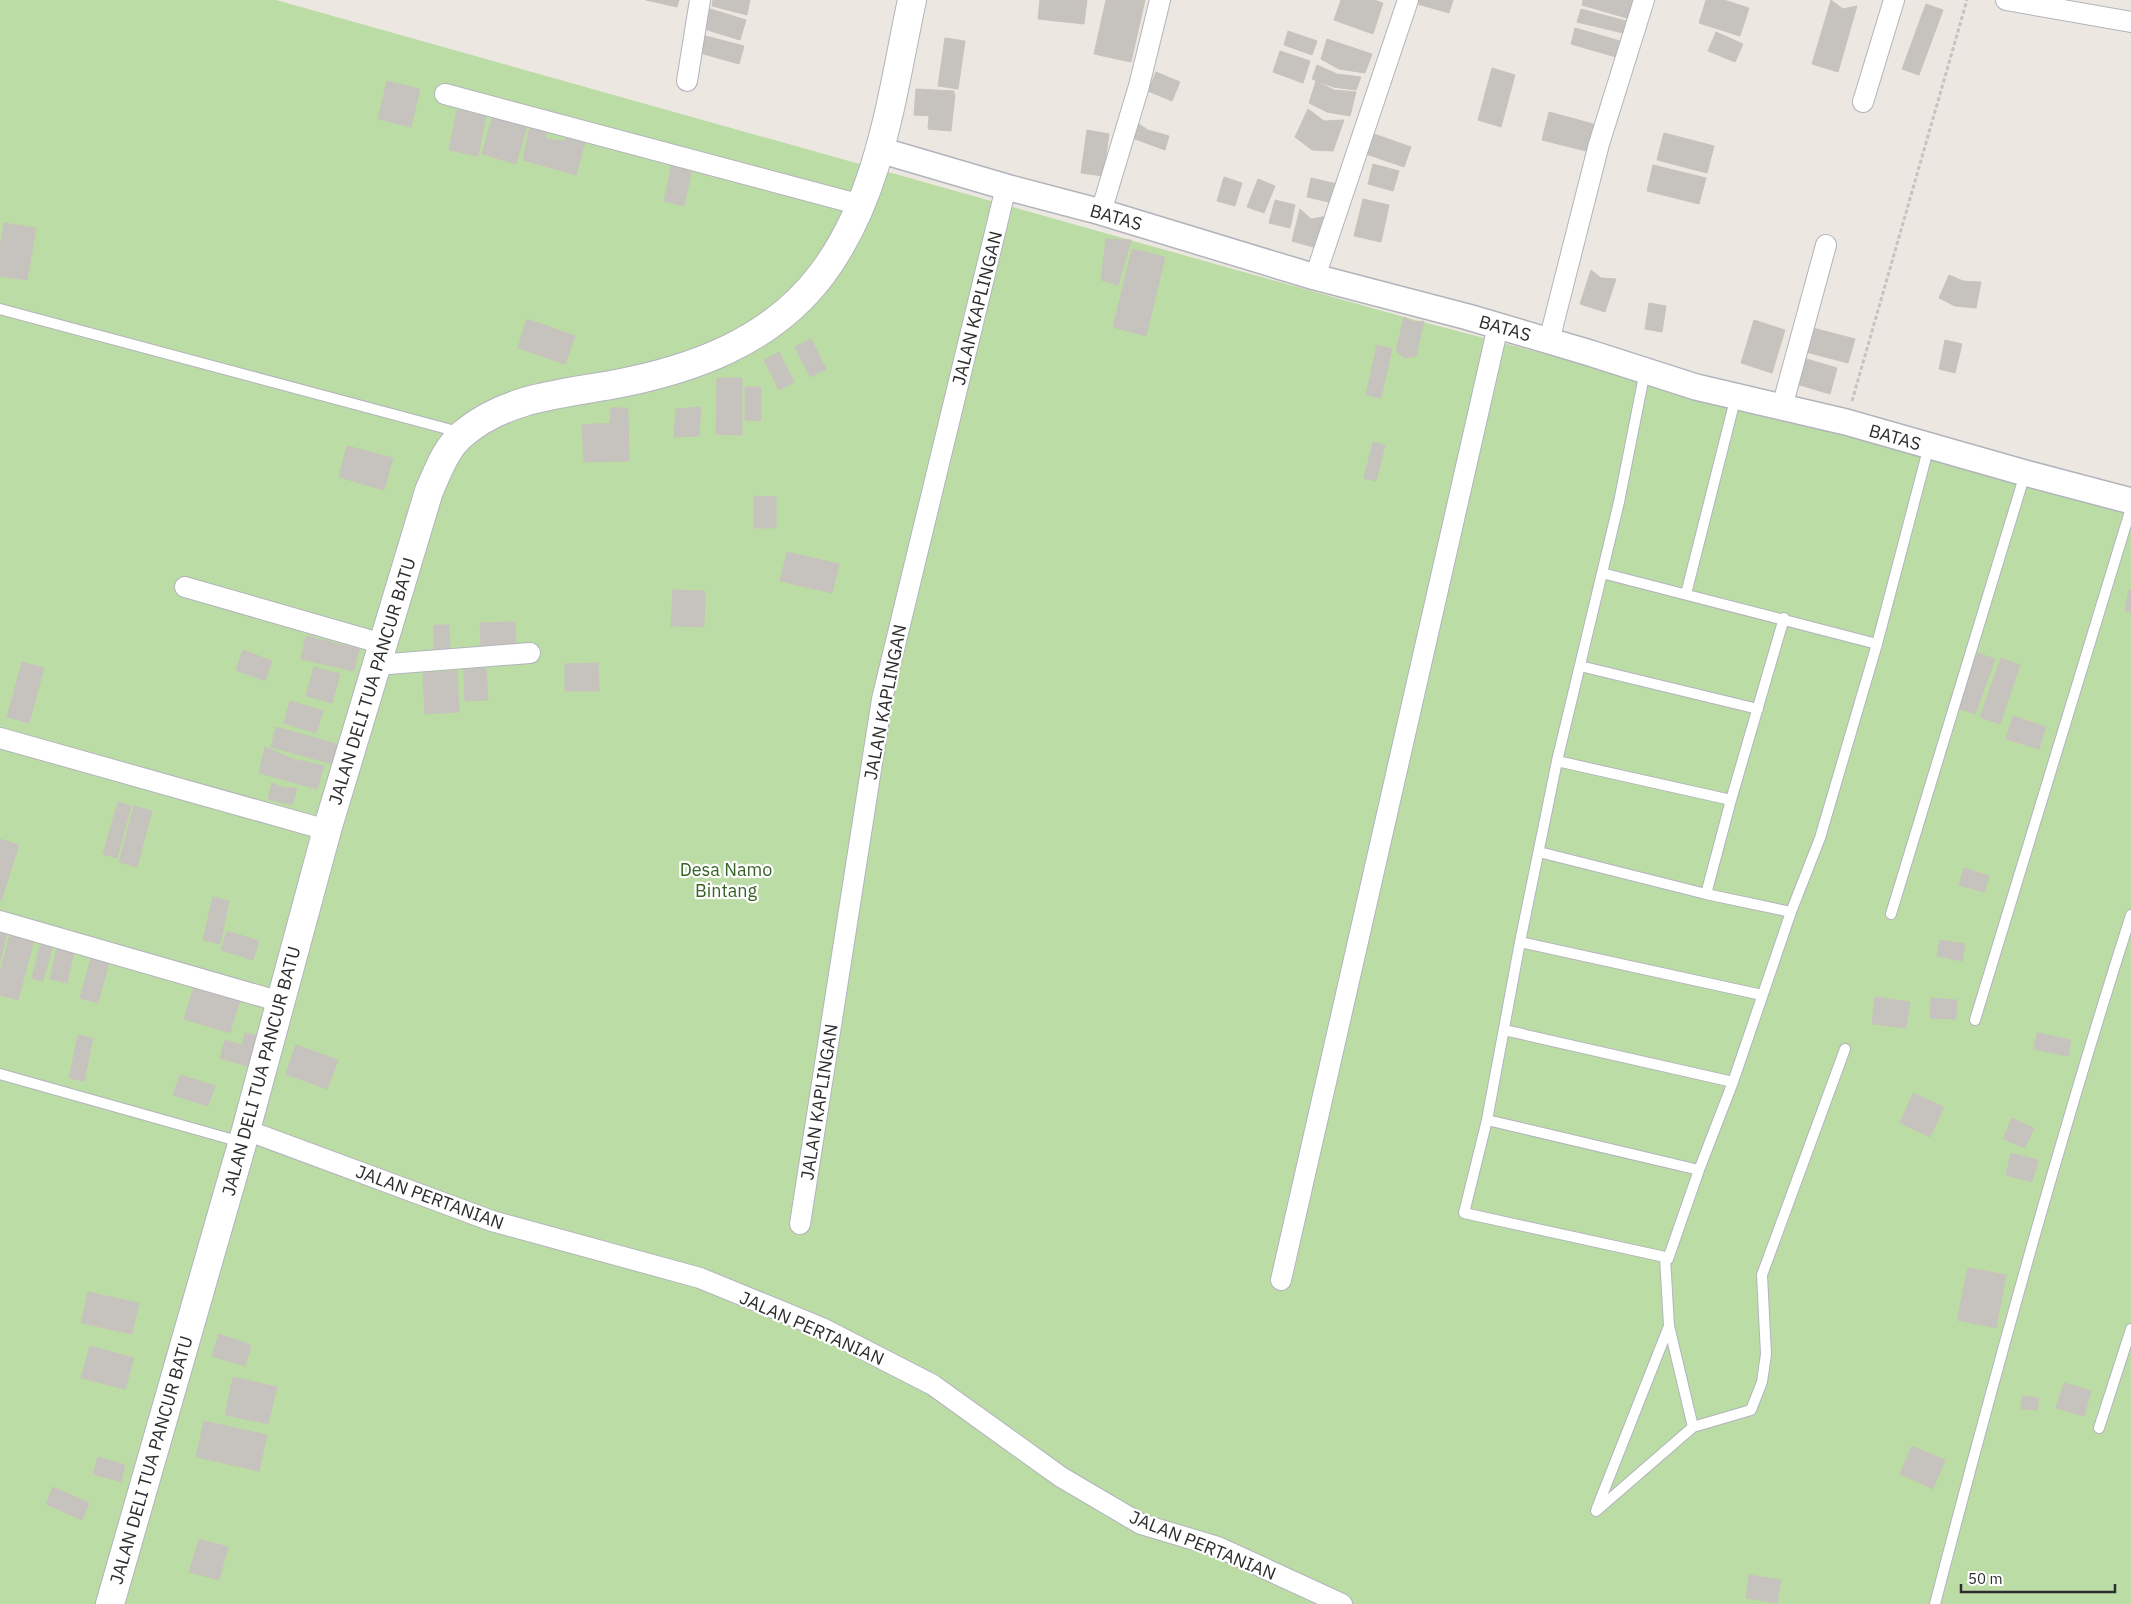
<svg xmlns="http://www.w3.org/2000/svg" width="2131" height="1604" font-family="'IBM Plex Sans',sans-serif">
<rect width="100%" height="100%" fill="#ede7e2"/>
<!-- green -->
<path fill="#bcdca6" d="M 0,0 L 276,0 L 1404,317 L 2131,508 L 2131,1604 L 0,1604 Z"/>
<!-- building -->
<path fill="#c6c2bd" stroke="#c8c3bb" d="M 646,0 L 679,0 L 677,7 Z
M 713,0 L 750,0 L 747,15 L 712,6 Z
M 1040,0 L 1087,0 L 1084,24 L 1038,19 Z
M 1106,0 L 1145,0 L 1131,62 L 1094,54 Z
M 1341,0 L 1374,0 L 1383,3 L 1373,34 L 1334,20 Z
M 1415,0 L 1453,0 L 1449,13 L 1414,3 Z
M 1583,0 L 1635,0 L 1630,19 L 1582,5 Z
M 1706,0 L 1724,0 L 1749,8 L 1740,36 L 1699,23 Z
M 1831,0 L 1843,9 L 1857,6 L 1838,72 L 1812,64 Z
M 1926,4 L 1943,10 L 1919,75 L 1902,69 Z
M 707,8 L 746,20 L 740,40 L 701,28 Z
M 1581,9 L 1626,21 L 1623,33 L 1577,22 Z
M 1575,28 L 1620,41 L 1616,57 L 1571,44 Z
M 1288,31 L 1317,41 L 1312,55 L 1284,45 Z
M 1716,32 L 1743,44 L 1735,62 L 1708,51 Z
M 698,34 L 744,46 L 739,64 L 693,51 Z
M 945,38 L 965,41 L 958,89 L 938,86 Z
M 1327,39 L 1372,54 L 1365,73 L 1339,69 L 1321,59 Z
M 1280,51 L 1310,61 L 1303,83 L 1273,72 Z
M 1317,65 L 1337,74 L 1361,77 L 1356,90 L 1333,87 L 1312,79 Z
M 1492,68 L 1515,75 L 1501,127 L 1478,120 Z
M 1156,72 L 1180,82 L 1172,101 L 1148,91 Z
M 387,81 L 420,89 L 411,127 L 378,119 Z
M 1316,81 L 1334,90 L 1356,92 L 1350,116 L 1327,112 L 1309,103 Z
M 916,89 L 954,91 L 952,117 L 914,115 Z
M 931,91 L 955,94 L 951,131 L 928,129 Z
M 1308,109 L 1324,121 L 1344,120 L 1333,151 L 1312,150 L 1295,137 Z
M 457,110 L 486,116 L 478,156 L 449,150 Z
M 1549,112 L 1597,125 L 1590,152 L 1542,140 Z
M 493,116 L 527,126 L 516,164 L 482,154 Z
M 1131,119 L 1148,130 L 1169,136 L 1165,150 L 1124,135 Z
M 530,126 L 546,128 L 546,139 L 564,141 L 568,136 L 585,141 L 576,175 L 523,160 Z
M 1087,130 L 1109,134 L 1103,176 L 1081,173 Z
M 1371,133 L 1411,147 L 1404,167 L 1363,153 Z
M 1664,133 L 1714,146 L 1707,173 L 1657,160 Z
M 672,163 L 692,168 L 684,206 L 664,201 Z
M 1373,164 L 1399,171 L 1393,191 L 1368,184 Z
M 1653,165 L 1706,178 L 1699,204 L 1647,191 Z
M 1224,177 L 1242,183 L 1235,206 L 1217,201 Z
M 1311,178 L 1337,184 L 1333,203 L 1307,197 Z
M 1258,179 L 1275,186 L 1264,213 L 1247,207 Z
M 1363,199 L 1389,205 L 1381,242 L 1354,236 Z
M 1275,200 L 1295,205 L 1290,228 L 1269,223 Z
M 1300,209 L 1311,219 L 1328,216 L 1320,249 L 1292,241 Z
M 4,223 L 36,228 L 27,280 L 0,276 L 0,248 Z
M 1106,239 L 1131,240 L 1118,285 L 1101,280 Z
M 1132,249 L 1165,257 L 1146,336 L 1113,327 Z
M 1591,270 L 1601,278 L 1616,279 L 1605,312 L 1580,304 Z
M 1949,275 L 1963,281 L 1981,282 L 1976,308 L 1955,306 L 1939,298 Z
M 1649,303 L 1666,306 L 1662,332 L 1645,329 Z
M 1404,317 L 1414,322 L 1424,321 L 1416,356 L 1405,358 L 1396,351 Z
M 527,319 L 575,336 L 565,364 L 518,348 Z
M 1754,320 L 1785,330 L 1772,373 L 1741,363 Z
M 1813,328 L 1855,339 L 1848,363 L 1806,352 Z
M 811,339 L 826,369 L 810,377 L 795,347 Z
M 1945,340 L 1962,344 L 1955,373 L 1939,369 Z
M 1377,345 L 1392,349 L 1381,398 L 1366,395 Z
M 779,352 L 794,382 L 779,390 L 764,360 Z
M 1800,357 L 1837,368 L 1830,394 L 1793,383 Z
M 717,378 L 742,378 L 742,435 L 716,434 Z
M 745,387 L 761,387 L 761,421 L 745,420 Z
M 701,407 L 699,436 L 674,437 L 676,409 Z
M 611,408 L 628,408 L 629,461 L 584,462 L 582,425 L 610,423 Z
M 1373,442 L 1385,445 L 1376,481 L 1364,478 Z
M 347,446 L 393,458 L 384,490 L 339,477 Z
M 754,496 L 776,497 L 776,528 L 754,528 Z
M 787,552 L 839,564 L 832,593 L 780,581 Z
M 673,590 L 705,591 L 704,627 L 671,626 Z
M 2129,590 L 2131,591 L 2131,612 L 2125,611 Z
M 515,622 L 516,643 L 481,646 L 480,623 Z
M 434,625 L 449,625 L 450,655 L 434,656 Z
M 306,636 L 359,649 L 354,671 L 301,659 Z
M 243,650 L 272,661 L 265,681 L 236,670 Z
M 1978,653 L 1995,659 L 1975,714 L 1958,708 Z
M 2001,658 L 2020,665 L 2000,724 L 1980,717 Z
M 22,662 L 44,668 L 29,723 L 7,717 Z
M 598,663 L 599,691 L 565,691 L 565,664 Z
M 314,667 L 340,674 L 332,703 L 306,696 Z
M 486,668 L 488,700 L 465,701 L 464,670 Z
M 457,671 L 459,712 L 425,714 L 423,673 Z
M 290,701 L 323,711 L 316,733 L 284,723 Z
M 2013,716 L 2046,727 L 2039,749 L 2006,739 Z
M 276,727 L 340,745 L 333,764 L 271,747 Z
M 265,747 L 292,759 L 324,766 L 317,789 L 259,773 Z
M 272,783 L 284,788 L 297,788 L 292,805 L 268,799 Z
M 118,802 L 131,806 L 117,858 L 103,854 Z
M 134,806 L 152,811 L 137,867 L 119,862 Z
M 0,839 L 19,845 L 1,901 L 0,901 Z
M 1964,868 L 1989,876 L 1984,892 L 1959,885 Z
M 213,897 L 229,901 L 220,944 L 203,940 Z
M 227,931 L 259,941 L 253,960 L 221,950 Z
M 0,933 L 7,933 L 0,961 Z
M 10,934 L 34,940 L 18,1000 L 0,995 L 0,973 Z
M 42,938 L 54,941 L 43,981 L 32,978 Z
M 1940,940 L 1965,944 L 1962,961 L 1937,956 Z
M 58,943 L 75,947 L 67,983 L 50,979 Z
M 93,951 L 111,955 L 98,1003 L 80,998 Z
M 194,987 L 240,1000 L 230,1033 L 184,1019 Z
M 1875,997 L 1910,1002 L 1906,1028 L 1872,1024 Z
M 1931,998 L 1957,1000 L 1956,1019 L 1930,1018 Z
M 245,1033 L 258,1036 L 251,1067 L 220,1058 L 225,1040 L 242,1045 Z
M 2037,1033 L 2071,1040 L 2068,1056 L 2034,1049 Z
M 78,1035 L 93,1038 L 84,1081 L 69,1078 Z
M 296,1045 L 338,1060 L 327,1089 L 286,1074 Z
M 180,1075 L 215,1086 L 208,1106 L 173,1095 Z
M 1913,1093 L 1944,1107 L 1930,1137 L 1900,1123 Z
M 2012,1118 L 2034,1128 L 2025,1148 L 2003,1139 Z
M 2011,1153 L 2038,1160 L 2032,1182 L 2006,1175 Z
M 1968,1268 L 2006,1275 L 1996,1328 L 1957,1320 Z
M 88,1292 L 139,1303 L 132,1334 L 81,1323 Z
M 219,1334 L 251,1345 L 245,1366 L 212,1356 Z
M 90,1346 L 134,1358 L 125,1389 L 81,1378 Z
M 233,1377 L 277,1387 L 268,1424 L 225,1415 Z
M 2064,1383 L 2091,1391 L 2084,1416 L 2056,1408 Z
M 2022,1396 L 2039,1398 L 2037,1410 L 2021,1409 Z
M 204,1421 L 267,1435 L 259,1471 L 196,1457 Z
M 1912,1446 L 1945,1460 L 1933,1489 L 1900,1474 Z
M 98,1457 L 125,1465 L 121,1482 L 93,1474 Z
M 53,1487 L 89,1503 L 82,1520 L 46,1504 Z
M 199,1539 L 228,1547 L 219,1580 L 189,1572 Z
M 1749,1575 L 1781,1580 L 1777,1603 L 1746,1598 Z"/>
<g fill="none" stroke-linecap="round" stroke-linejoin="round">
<!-- service casing -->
<g stroke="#b2b4bc" stroke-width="12">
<path id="service" d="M 0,309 L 459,432
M 1645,371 L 1619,502 L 1557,761 L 1520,942 L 1487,1120 L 1464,1213 L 1665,1257 L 1668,1259 L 1699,1170 L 1733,1082 L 1791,912 L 1820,838 L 1877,644 L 1929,446
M 1602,573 L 1877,644
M 1686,594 L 1736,396
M 1580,666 L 1758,709
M 1557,761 L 1731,800
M 1539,852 L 1706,894 L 1791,912
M 1706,894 L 1731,800 L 1784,618
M 1891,914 L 2025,474
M 1520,942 L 1762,995
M 1975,1020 L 2131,508
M 1504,1030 L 1733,1082
M 0,1074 L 241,1142
M 1487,1120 L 1699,1170
M 1665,1257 L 1669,1326 L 1693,1427
M 2099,1428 L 2131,1329
M 1597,1508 L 1669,1326
M 1596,1511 L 1693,1427 L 1751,1410 L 1762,1382 L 1766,1354 L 1762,1275 L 1845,1049
M 1935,1604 C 1995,1373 2058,1143 2131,915"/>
</g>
<!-- minor casing -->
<g stroke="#b2b4bc" stroke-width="22">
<path id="minor" d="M 2006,0 L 2131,22
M 687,81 L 700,0
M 445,94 L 861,205
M 1863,102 L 1894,0
M 1101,212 L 1139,86 L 1160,0
M 1315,277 L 1408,0
M 1549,341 L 1599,144 L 1644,0
M 1782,407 L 1826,245
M 185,587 L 383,644
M 376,665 L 530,653
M 0,738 L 327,830
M 0,921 L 281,1002
M 246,1130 L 492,1221 L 700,1278 L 822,1328 L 933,1385 L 1061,1477 L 1141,1524 L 1218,1547 L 1342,1604
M 800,1224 L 882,699 L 1006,187
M 1281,1280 L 1498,326"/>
</g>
<!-- tertiary casing -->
<g stroke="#b2b4bc" stroke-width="28">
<path id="tertiary" d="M 880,150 L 1006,187 L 1101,212 L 1315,277 L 1468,317 L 1590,353 L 1696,387 L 1846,422 L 2025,473 L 2131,501"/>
</g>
<!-- secondary casing -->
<g stroke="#b2b4bc" stroke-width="30">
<path id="secondary" d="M 110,1604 L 246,1130 L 327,830 L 429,491 C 438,471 446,447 464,433 C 506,398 560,394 611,385 C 692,370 771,342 822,274 C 881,195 892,93 912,0"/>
</g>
<!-- path -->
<path stroke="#c4c4c4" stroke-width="3" stroke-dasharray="4 2.5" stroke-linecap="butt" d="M 1852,401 L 1967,0"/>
<!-- service -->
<use href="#service" stroke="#fff" stroke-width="10"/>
<!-- minor -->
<use href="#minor" stroke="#fff" stroke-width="20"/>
<!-- tertiary -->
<use href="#tertiary" stroke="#fff" stroke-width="25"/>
<!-- secondary -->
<use href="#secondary" stroke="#fff" stroke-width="28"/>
</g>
<g text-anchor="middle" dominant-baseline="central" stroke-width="4.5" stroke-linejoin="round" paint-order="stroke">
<!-- street labels -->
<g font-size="18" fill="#2d2d2d" stroke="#fff">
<text transform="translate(1116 217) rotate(16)">BATAS</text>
<text transform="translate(977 308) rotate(-76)">JALAN KAPLINGAN</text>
<text transform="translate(1505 328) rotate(16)">BATAS</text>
<text transform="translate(1895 437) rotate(16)">BATAS</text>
<text transform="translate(372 681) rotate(-73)">JALAN DELI TUA PANCUR BATU</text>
<text transform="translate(885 702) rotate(-79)">JALAN KAPLINGAN</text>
<text transform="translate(261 1071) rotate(-75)">JALAN DELI TUA PANCUR BATU</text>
<text transform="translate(819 1102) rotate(-81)">JALAN KAPLINGAN</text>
<text transform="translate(430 1197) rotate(20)">JALAN PERTANIAN</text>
<text transform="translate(812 1328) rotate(24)">JALAN PERTANIAN</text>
<text transform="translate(151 1460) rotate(-74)">JALAN DELI TUA PANCUR BATU</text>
<text transform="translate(1203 1545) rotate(22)">JALAN PERTANIAN</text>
</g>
<!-- park labels -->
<g font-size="18" fill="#366325" stroke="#fff">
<text x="726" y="869">Desa Namo<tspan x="726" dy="21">Bintang</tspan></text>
</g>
</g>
<!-- scale -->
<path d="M1961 1584v8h154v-8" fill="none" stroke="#2d2d2d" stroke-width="2.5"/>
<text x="1968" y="1584" font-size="15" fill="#2d2d2d" stroke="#ffffff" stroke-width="4" paint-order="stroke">50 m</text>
</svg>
